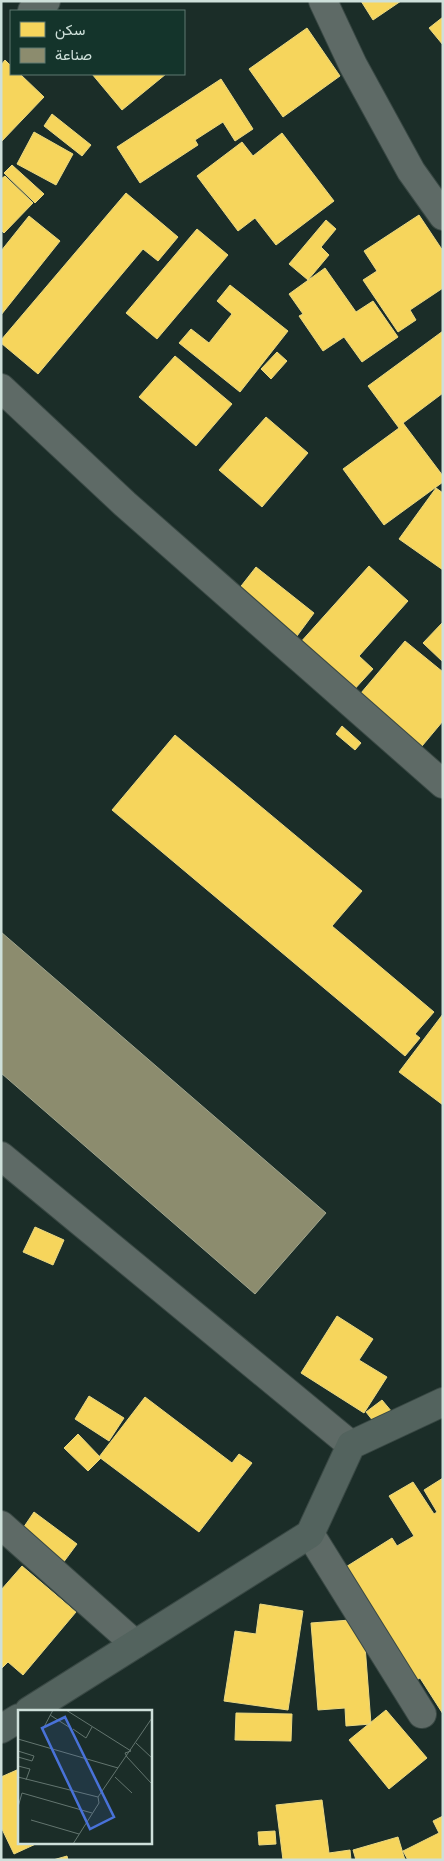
<svg xmlns="http://www.w3.org/2000/svg" width="444" height="1861" font-family="'Roboto Serif',Vazirmatn,serif">
<rect width="100%" height="100%" fill="#1b2d28"/>
<!-- homes -->
<path fill="#f6d55c" stroke="#ead882" d="M 361,1 L 401,1 L 373,20 Z
M 443,17 L 443,45 L 429,28 Z
M 307,28 L 340,76 L 283,117 L 249,69 Z
M 5,60 L 11,66 L 11,74 L 20,74 L 44,97 L 1,142 L 1,65 Z
M 92,74 L 166,74 L 122,110 Z
M 221,79 L 253,129 L 235,141 L 223,122 L 195,140 L 198,145 L 140,183 L 117,147 Z
M 52,114 L 91,145 L 82,156 L 44,126 Z
M 34,132 L 73,154 L 56,185 L 17,164 Z
M 282,133 L 334,201 L 276,245 L 255,218 L 238,231 L 197,176 L 242,142 L 253,156 Z
M 12,165 L 44,194 L 35,203 L 4,173 Z
M 5,176 L 33,203 L 4,233 L 1,230 L 1,179 Z
M 126,193 L 178,237 L 158,261 L 143,249 L 38,374 L 1,343 L 1,340 Z
M 419,215 L 443,251 L 443,288 L 410,310 L 416,320 L 398,332 L 363,280 L 377,271 L 364,251 Z
M 29,216 L 60,241 L 1,315 L 1,251 Z
M 326,220 L 336,229 L 321,247 L 329,255 L 308,280 L 289,264 Z
M 197,229 L 228,255 L 157,339 L 126,313 Z
M 325,268 L 356,312 L 373,301 L 398,337 L 362,362 L 344,337 L 323,351 L 299,316 L 303,314 L 289,294 Z
M 230,285 L 288,331 L 240,392 L 179,343 L 191,329 L 209,343 L 232,314 L 217,301 Z
M 443,331 L 443,393 L 403,423 L 443,476 L 443,482 L 384,525 L 343,469 L 399,428 L 368,386 Z
M 277,352 L 287,361 L 271,379 L 261,369 Z
M 175,356 L 232,404 L 196,446 L 139,397 Z
M 266,417 L 308,453 L 262,507 L 219,470 Z
M 436,488 L 443,493 L 443,570 L 399,539 Z
M 369,566 L 408,601 L 359,656 L 373,669 L 352,692 L 299,644 Z
M 256,567 L 314,613 L 297,636 L 238,590 Z
M 443,622 L 443,662 L 423,643 Z
M 405,641 L 443,672 L 443,721 L 412,758 L 350,706 Z
M 342,726 L 361,743 L 355,750 L 336,734 Z
M 175,735 L 362,891 L 332,926 L 434,1012 L 415,1034 L 420,1038 L 405,1056 L 112,810 Z
M 443,1014 L 443,1105 L 399,1072 Z
M 35,1227 L 64,1240 L 53,1265 L 23,1252 Z
M 337,1316 L 373,1339 L 359,1360 L 387,1377 L 364,1413 L 301,1373 Z
M 89,1396 L 124,1418 L 109,1441 L 75,1419 Z
M 145,1397 L 232,1463 L 239,1454 L 252,1463 L 199,1532 L 99,1457 Z
M 382,1400 L 397,1418 L 381,1431 L 366,1412 Z
M 78,1434 L 101,1458 L 88,1471 L 64,1448 Z
M 443,1478 L 443,1714 L 420,1678 L 411,1683 L 341,1570 L 392,1538 L 397,1546 L 414,1536 L 389,1496 L 413,1482 L 434,1514 L 437,1512 L 424,1490 Z
M 34,1512 L 77,1544 L 60,1567 L 17,1537 Z
M 22,1566 L 76,1612 L 23,1675 L 8,1662 L 1,1669 L 1,1590 Z
M 260,1604 L 303,1611 L 288,1710 L 224,1701 L 235,1631 L 256,1634 Z
M 363,1619 L 371,1724 L 346,1726 L 345,1708 L 318,1710 L 311,1623 Z
M 386,1710 L 427,1758 L 389,1789 L 349,1740 Z
M 236,1713 L 292,1714 L 291,1741 L 235,1740 Z
M 19,1769 L 19,1842 L 40,1842 L 14,1854 L 1,1827 L 1,1777 Z
M 322,1800 L 329,1853 L 350,1850 L 351,1860 L 283,1860 L 276,1805 Z
M 443,1816 L 443,1860 L 408,1860 L 403,1851 L 439,1833 L 433,1821 Z
M 275,1831 L 276,1844 L 259,1845 L 258,1832 Z
M 398,1837 L 405,1860 L 356,1860 L 353,1850 Z
M 67,1856 L 68,1860 L 53,1860 Z"/>
<!-- industry -->
<path fill="#8c8c6e" stroke="#a0a58e" d="M 1,932 L 326,1213 L 255,1294 L 1,1073 Z"/>
<g fill="none" stroke-linecap="round" stroke-linejoin="round">
<!-- street casing -->
<g stroke="#394844" stroke-width="30">
<path id="street" d="M 323,1 L 353,65 L 411,171 L 443,216
M 32,11 L 46,1
M 1,388 L 125,504 L 443,784
M 1,1156 L 351,1445
M 1,1525 L 135,1644
M 310,1534 L 422,1714"/>
</g>
<!-- secondary casing -->
<g stroke="#394844" stroke-width="30">
<path id="secondary" d="M 29,1711 L 310,1534 L 351,1445 L 443,1402
M 1,1729 L 19,1718"/>
</g>
<!-- street -->
<use href="#street" stroke="#5e6a66" stroke-width="28"/>
<!-- secondary -->
<use href="#secondary" stroke="#53635e" stroke-width="28"/>
</g>
<!-- overview -->
<g transform="translate(18 1710)">
<rect width="134" height="134" fill="#1b2d28"/>
<path fill="none" stroke="#63756f" stroke-width="1" d="M 48,0 L 113,41 L 107,43 L 109,47 L 133,73M 32,5 L 54,19M 25,19 L 35,0M 55,19 L 68,28 L 74,17M 0,29 L 100,58M 118,33 L 134,48M 0,41 L 16,46 L 14,51 L 0,47M 0,56 L 12,59 L 8,70M 0,67 L 80,87M 97,67 L 114,83M 0,97 L 4,83 L 74,103M 13,110 L 61,124M 55,134 L 81,93 L 80,87 L 134,8"/>
<path fill="#4972d8" fill-opacity="0.15" stroke="#4972d8" stroke-width="2.5" d="M 47,7 L 96,107 L 72,119 L 24,18 Z"/>
<rect width="134" height="134" fill="none" stroke="#cee0da" stroke-width="2.5"/>
</g>
<!-- border -->
<rect width="444" height="1861" fill="none" stroke="#cee0da" stroke-width="5"/>
<!-- legend -->
<rect x="10" y="10" width="175" height="65" fill="#14342b" stroke="#5e7971"/>
<rect x="20" y="22" width="25" height="15" fill="#f6d55c" stroke="#5e7971"/>
<text x="55" y="35" font-size="15" fill="#cee0da">سكن</text>
<rect x="20" y="48" width="25" height="15" fill="#8c8c6e" stroke="#5e7971"/>
<text x="55" y="60" font-size="15" fill="#cee0da">صناعة</text>
</svg>
